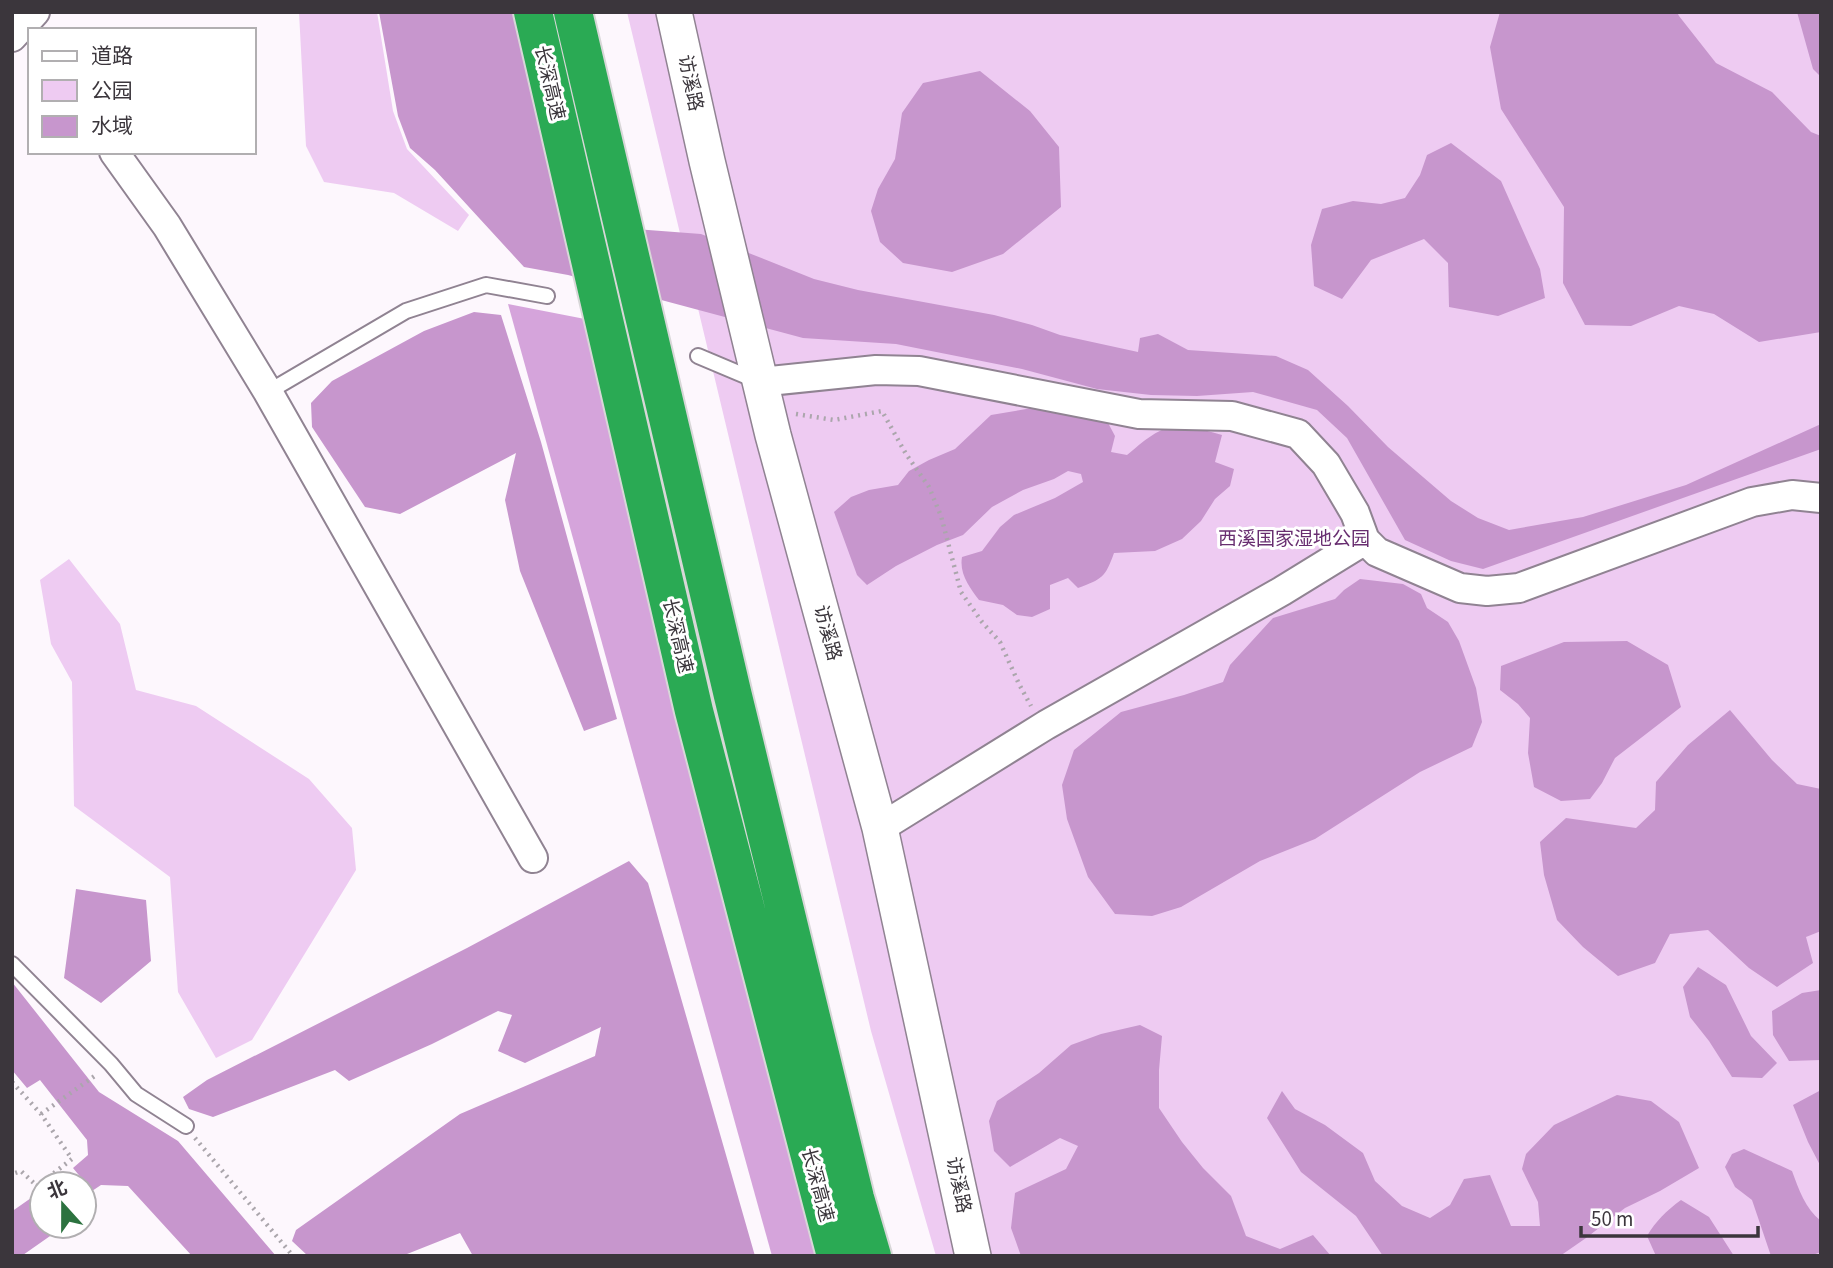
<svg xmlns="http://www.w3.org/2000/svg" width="1833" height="1268" font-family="'Source Sans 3','Noto Sans SC',sans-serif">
<rect width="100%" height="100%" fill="#fdf7fd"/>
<!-- green -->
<path fill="#eecbf2" d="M 299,12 L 377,12 L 393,111 L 407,149 L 469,215 L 458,231 L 394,193 L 324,182 L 306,146 Z
M 627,12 L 1821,12 L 1821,1256 L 936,1256 L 871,1031 Z
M 69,559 L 120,624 L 136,690 L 196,706 L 309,779 L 352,828 L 356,870 L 252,1040 L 216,1058 L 178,992 L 170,877 L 74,806 L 72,682 L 51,644 L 40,580 Z"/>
<!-- forest -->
<path fill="#d5a4db" d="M 508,304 L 585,319 L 832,1256 L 772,1256 Z"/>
<!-- water -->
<path fill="#c796cd" d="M 379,12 L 532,12 L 635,229 L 701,234 L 814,279 L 858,290 L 994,315 L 1032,325 L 1060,335 L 1138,352 L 1140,338 L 1158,334 L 1188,350 L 1276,356 L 1308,370 L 1348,406 L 1388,447 L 1451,501 L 1478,518 L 1509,530 L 1583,517 L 1686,485 L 1821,424 L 1821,449 L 1483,569 L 1451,561 L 1405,540 L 1347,438 L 1317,410 L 1253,392 L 1197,396 L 1151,395 L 1097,389 L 1022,369 L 896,344 L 803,338 L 568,275 L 524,267 L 435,170 L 410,148 L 398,116 Z
M 1500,12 L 1677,12 L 1679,16 L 1716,63 L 1772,92 L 1811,132 L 1821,136 L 1821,332 L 1759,342 L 1714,314 L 1679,306 L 1631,326 L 1585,325 L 1563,283 L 1564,207 L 1501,109 L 1490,47 Z
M 1797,12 L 1821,12 L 1821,77 L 1813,69 Z
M 980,71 L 1030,111 L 1059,147 L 1061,207 L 1003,254 L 952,272 L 903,263 L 880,242 L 871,211 L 878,189 L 895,159 L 902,113 L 923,83 Z
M 1451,143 L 1501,181 L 1540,269 L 1545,298 L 1498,316 L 1449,307 L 1448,263 L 1424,239 L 1371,260 L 1342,299 L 1314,286 L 1311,245 L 1322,209 L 1353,201 L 1381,204 L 1405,198 L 1420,175 L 1427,155 Z
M 474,312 L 501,315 L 541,442 L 617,719 L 584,731 L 520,571 L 505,500 L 516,453 L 400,514 L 365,507 L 312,427 L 311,403 L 332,381 L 424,331 Z
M 1032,408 L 1107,421 L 1115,436 L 1111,452 L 1127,455 C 1144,441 1165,421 1188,426 C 1199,428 1210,432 1222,435 L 1215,462 L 1234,469 L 1230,486 L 1215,499 L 1201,521 L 1182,539 L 1155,551 L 1114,553 C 1105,578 1102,579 1078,588 L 1068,578 L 1050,585 L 1050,609 L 1032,617 L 1017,615 L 1003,605 L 979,600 C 970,588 959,574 962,557 L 982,551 L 1000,527 L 1014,515 L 1055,498 L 1083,482 L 1081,474 L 1068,471 L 1054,479 L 1023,490 L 992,507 L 963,535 L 937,545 L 896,566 L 867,585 L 857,575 L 834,512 L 851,497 L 869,490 L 898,485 L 909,471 L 929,460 L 955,449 L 991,415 Z
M 1360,579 L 1403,584 L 1421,594 L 1427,608 L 1448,622 L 1459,641 L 1476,688 L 1482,722 L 1472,747 L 1420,772 L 1315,839 L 1260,861 L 1181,907 L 1152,916 L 1115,914 L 1088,877 L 1067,819 L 1062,785 L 1074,750 L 1121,712 L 1184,695 L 1223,682 L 1230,665 L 1273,618 L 1335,599 L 1344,590 Z
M 1627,641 L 1668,665 L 1681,707 L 1615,758 L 1602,783 L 1590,799 L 1561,801 L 1534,787 L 1528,753 L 1530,718 L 1518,704 L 1500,690 L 1501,666 L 1564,642 Z
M 1730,710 L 1772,760 L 1797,784 L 1821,789 L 1821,931 L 1806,937 L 1813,963 L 1777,987 L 1749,968 L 1708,930 L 1670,934 L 1655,963 L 1618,976 L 1583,947 L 1557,920 L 1544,875 L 1540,842 L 1566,818 L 1636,828 L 1655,810 L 1656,782 L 1688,745 Z
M 629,861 L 648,883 L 755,1256 L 473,1256 L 460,1233 L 402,1256 L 308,1256 L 292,1241 L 296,1230 L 460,1114 L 595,1056 L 601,1027 L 525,1063 L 498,1051 L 512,1015 L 498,1011 L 432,1044 L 349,1081 L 335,1070 L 213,1117 L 189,1109 L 183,1097 L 207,1080 L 467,948 Z
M 76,889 L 146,900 L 151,961 L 101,1003 L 64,978 Z
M 1698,967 L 1726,985 L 1751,1036 L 1777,1063 L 1762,1078 L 1732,1077 L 1709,1041 L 1690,1017 L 1683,987 Z
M 12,982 L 99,1092 L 178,1141 L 276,1256 L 192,1256 L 128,1186 L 101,1185 L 92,1191 L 73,1168 L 88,1155 L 87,1140 L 40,1080 L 27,1088 L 12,1070 Z
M 1821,990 L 1821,1060 L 1789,1061 L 1773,1035 L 1772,1011 L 1802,993 Z
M 1140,1025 L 1162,1036 L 1159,1070 L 1159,1108 L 1182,1142 L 1203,1168 L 1231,1196 L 1246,1236 L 1280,1249 L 1313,1235 L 1331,1256 L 1021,1256 L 1011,1228 L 1015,1193 L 1066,1169 L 1078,1146 L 1060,1138 L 1010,1167 L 994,1151 L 989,1121 L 997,1101 L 1039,1073 L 1071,1045 L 1101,1034 Z
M 1821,1090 L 1821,1167 L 1808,1142 L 1793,1105 Z
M 1282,1091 L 1295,1109 L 1325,1125 L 1363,1153 L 1375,1181 L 1402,1206 L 1430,1218 L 1450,1205 L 1464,1179 L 1490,1175 L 1511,1226 L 1540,1226 L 1538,1202 L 1522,1169 L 1526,1154 L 1554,1125 L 1617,1095 L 1651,1101 L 1679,1122 L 1699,1168 L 1660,1191 L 1625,1208 L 1586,1238 L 1560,1256 L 1383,1256 L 1356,1216 L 1301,1172 L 1267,1118 Z
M 1744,1149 L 1792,1171 C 1799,1190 1805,1208 1821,1221 L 1821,1252 L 1810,1256 L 1771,1256 L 1752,1200 L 1735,1187 L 1725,1167 L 1732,1154 Z
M 1681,1200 L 1709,1217 L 1734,1256 L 1656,1256 L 1647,1236 C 1656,1221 1666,1211 1681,1200 Z"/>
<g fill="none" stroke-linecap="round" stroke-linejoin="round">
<!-- river -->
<path stroke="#c796cd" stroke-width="42" d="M 12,1237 L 42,1216"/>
<!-- service casing -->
<g stroke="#908392" stroke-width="18">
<path id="service" d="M 698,356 L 755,380
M 268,392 L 406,311 L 486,285 L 547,296
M 12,964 L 111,1064 L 136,1094 L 186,1126"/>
</g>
<!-- minor casing -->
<g stroke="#908392" stroke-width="32">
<path id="minor" d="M 12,37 L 35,12
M 114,152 L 167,226 L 268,392 L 533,858
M 760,382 L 876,370 L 919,371 L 1139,414 L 1232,416 L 1298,434 L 1326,464 L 1355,513 L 1365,540 L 1377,552 L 1460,588 L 1487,591 L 1519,588 L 1752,502 L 1792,495 L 1821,498
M 880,828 L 1046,725 L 1282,591 L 1365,540"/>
</g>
<!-- tertiary casing -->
<g stroke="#908392" stroke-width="38">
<path id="tertiary" d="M 674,12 L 707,161 L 773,435 L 880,828 L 973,1256"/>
</g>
<!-- motorway casing -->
<g stroke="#d8d7d8" stroke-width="42">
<path id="motorway" d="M 533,12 L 694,711 L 836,1256
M 573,12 L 733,696 L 855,1198 L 872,1256"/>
</g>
<!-- path -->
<path stroke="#aba6ac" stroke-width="4.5" stroke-dasharray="2 5" stroke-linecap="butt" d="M 796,414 L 834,420 L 882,411 L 906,454 L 929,487 L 941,516 L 961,592 L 982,622 L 1000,642 L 1019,684 L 1031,706
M 12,1082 L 41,1114 L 72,1159 L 37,1186 L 21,1171 L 12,1174
M 41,1114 L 96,1075
M 195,1138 L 293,1256"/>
<!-- service -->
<use href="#service" stroke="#fff" stroke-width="14"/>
<!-- minor -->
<use href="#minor" stroke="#fff" stroke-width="28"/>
<!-- tertiary -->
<use href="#tertiary" stroke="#fff" stroke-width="35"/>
<!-- motorway -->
<use href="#motorway" stroke="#2aaa54" stroke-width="38"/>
</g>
<g text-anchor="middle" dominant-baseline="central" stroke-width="6" stroke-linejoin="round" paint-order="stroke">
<!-- street labels -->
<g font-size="19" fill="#3b363c" stroke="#fff">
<text transform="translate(549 83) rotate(77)">长深高速</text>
<text transform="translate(690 83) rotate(78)">访溪路</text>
<text transform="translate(827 633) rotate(75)">访溪路</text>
<text transform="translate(677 636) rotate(77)">长深高速</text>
<text transform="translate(817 1185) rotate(75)">长深高速</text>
<text transform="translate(958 1185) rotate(78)">访溪路</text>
</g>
<!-- park labels -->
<g font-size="19" fill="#682e70" stroke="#fff">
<text x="1294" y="539">西溪国家湿地公园</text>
</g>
</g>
<!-- border -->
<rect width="1833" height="1268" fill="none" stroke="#3b363c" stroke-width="28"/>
<!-- legend -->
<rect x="28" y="28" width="228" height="126" fill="#ffffff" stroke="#b1afb1" stroke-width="2"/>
<rect x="42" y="51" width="35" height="10" fill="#ffffff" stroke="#b1afb1" stroke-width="2"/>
<text x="91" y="63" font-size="21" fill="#3b363c">道路</text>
<rect x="42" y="80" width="35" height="21" fill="#eecbf2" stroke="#b1afb1" stroke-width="2"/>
<text x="91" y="98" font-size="21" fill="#3b363c">公园</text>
<rect x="42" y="116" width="35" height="21" fill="#c796cd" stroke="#b1afb1" stroke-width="2"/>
<text x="91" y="133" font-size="21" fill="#3b363c">水域</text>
<!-- north arrow -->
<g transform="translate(63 1205) rotate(339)"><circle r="33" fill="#ffffff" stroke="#b1afb1" stroke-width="2"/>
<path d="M0-5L12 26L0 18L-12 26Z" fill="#2c723f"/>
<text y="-10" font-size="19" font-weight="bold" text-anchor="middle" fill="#3b363c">北</text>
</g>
<!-- scale -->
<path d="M1581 1226v10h177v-10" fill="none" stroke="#3b363c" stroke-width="3.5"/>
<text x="1591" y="1226" font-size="21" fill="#3b363c" stroke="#ffffff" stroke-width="5" paint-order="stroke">50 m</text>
</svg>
